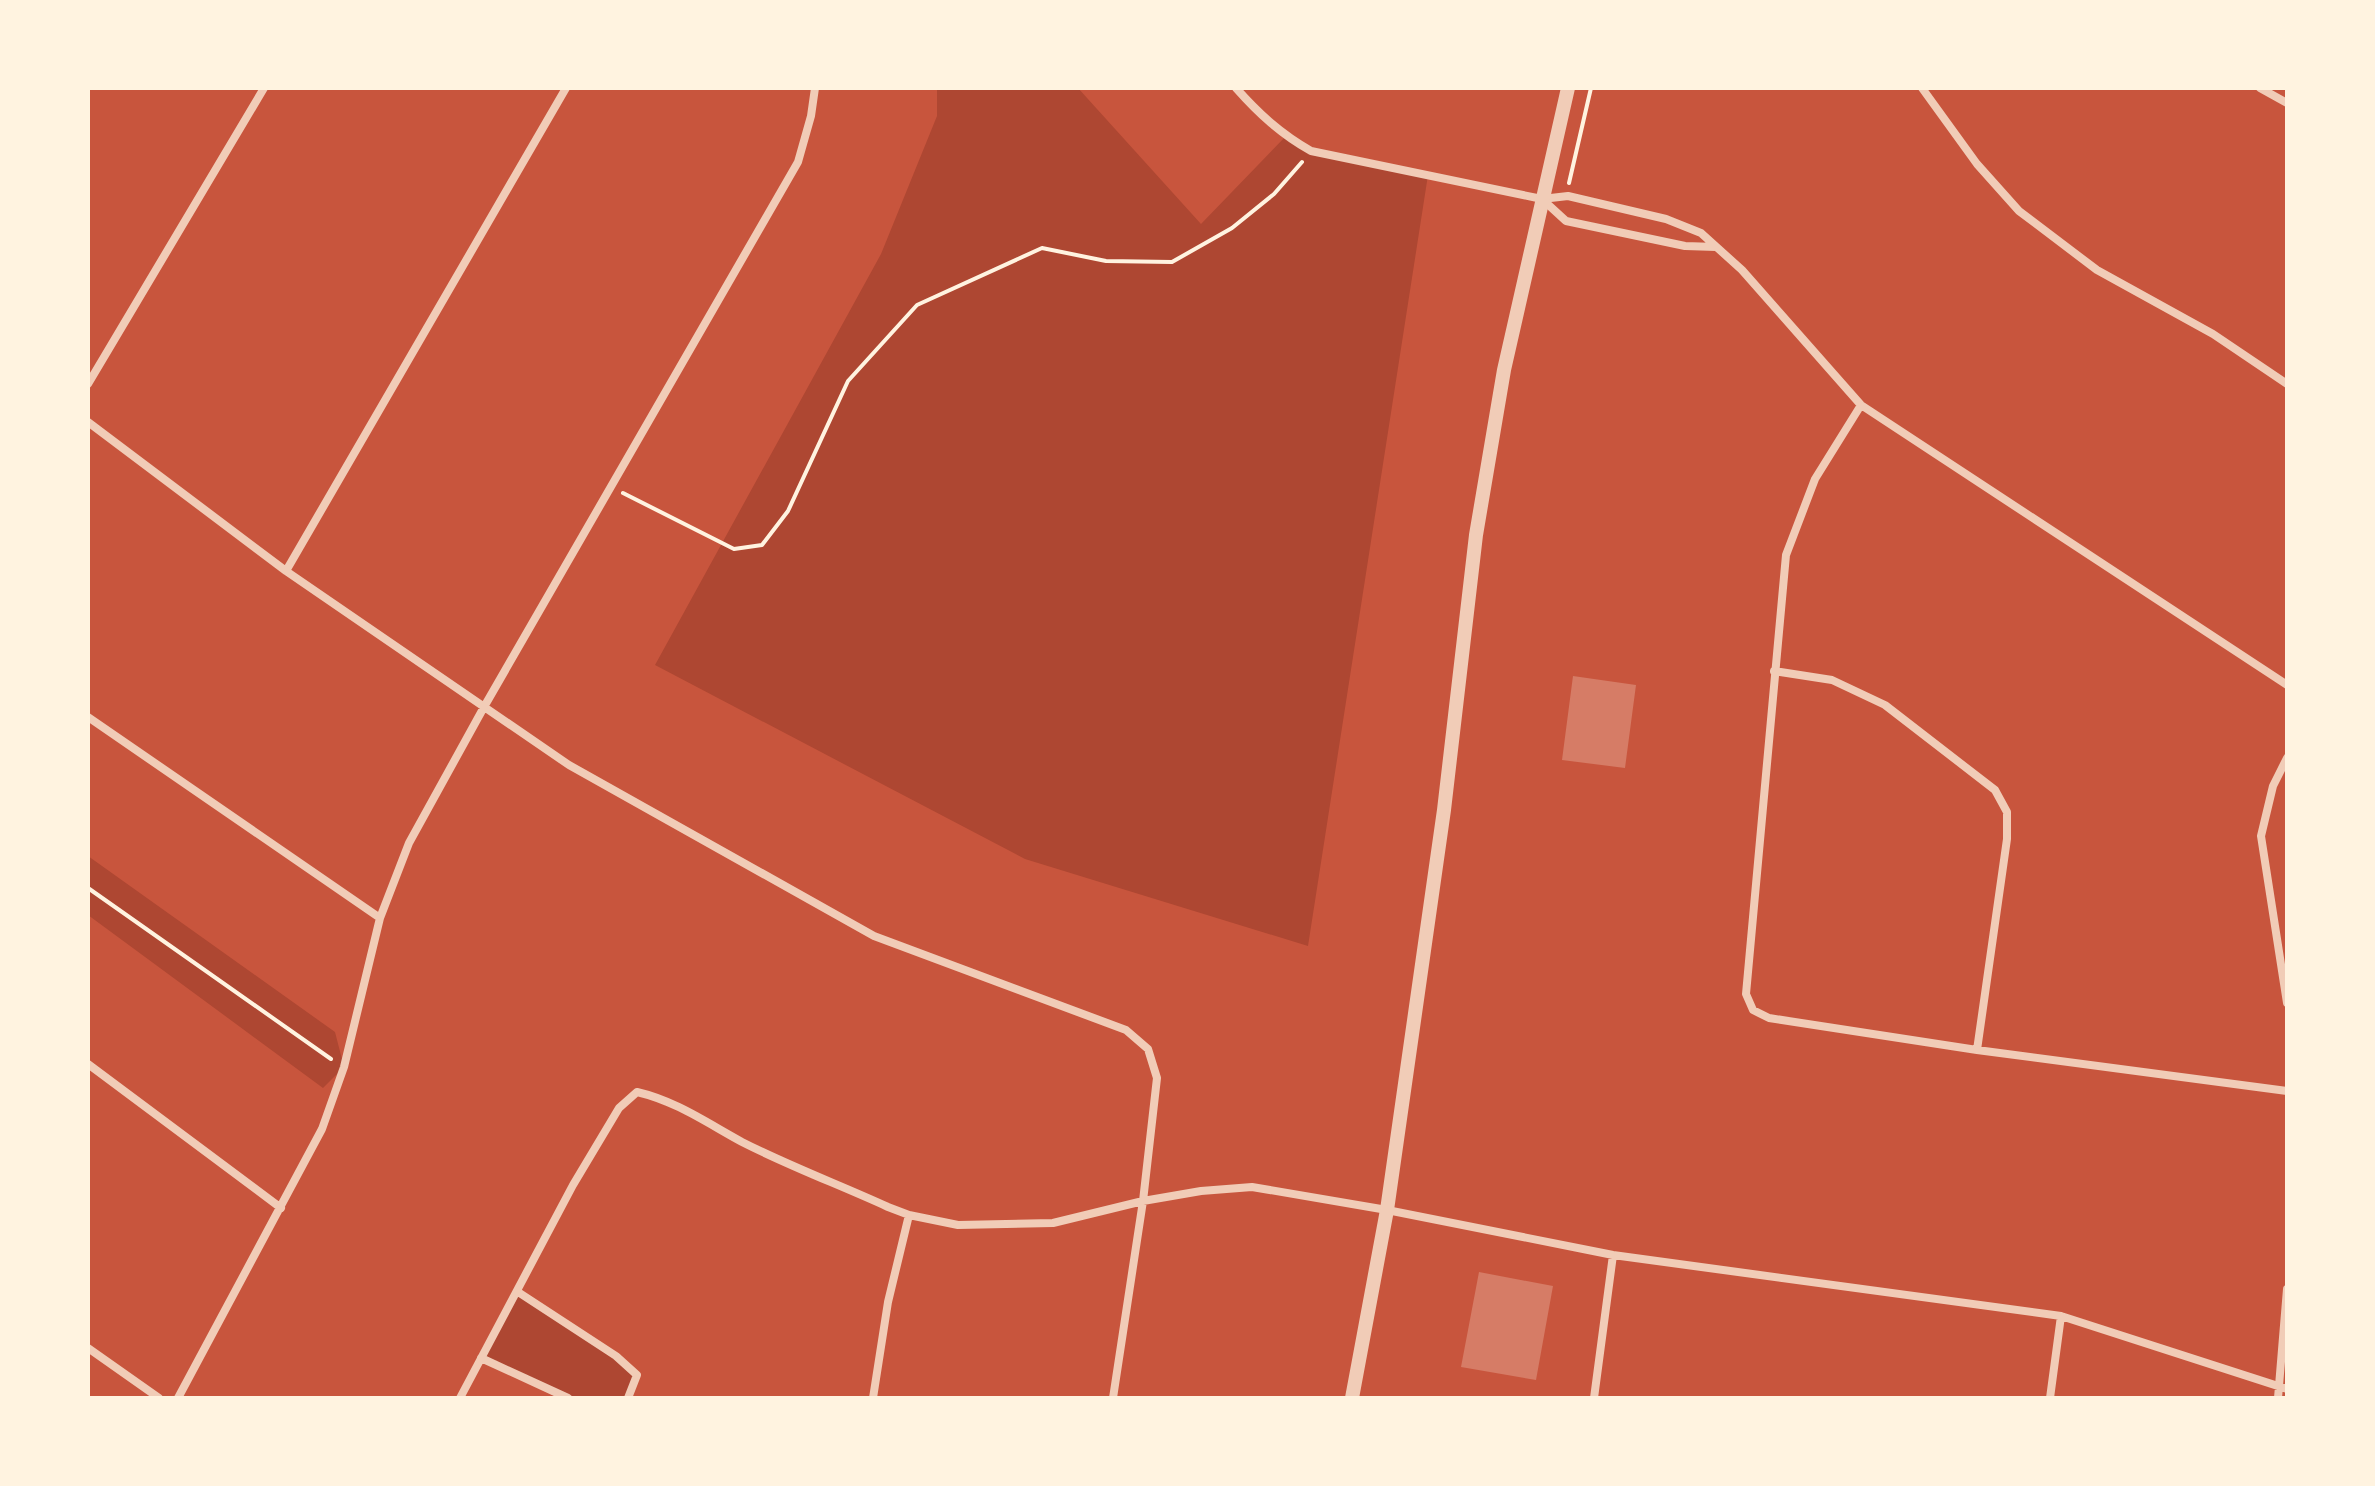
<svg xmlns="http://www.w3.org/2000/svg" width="2375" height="1486" font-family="Jost,sans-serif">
<rect width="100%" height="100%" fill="#c8553d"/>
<!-- green -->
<path fill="#ae4732" d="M 937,88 L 1078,88 L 1201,224 L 1285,137 L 1311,151 L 1428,175 L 1308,946 L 1025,859 L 655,665 L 881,254 L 937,116 Z
M 88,856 L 335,1032 L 344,1067 L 323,1088 L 88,915 Z
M 518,1292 L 616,1356 L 637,1375 L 628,1398 L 568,1398 L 481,1358 Z"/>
<!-- building -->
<path fill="#d67c66" d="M 1573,676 L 1636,685 L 1625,768 L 1562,760 Z
M 1479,1272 L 1553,1286 L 1536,1380 L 1461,1367 Z"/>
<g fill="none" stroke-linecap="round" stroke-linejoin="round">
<!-- path -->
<path stroke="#fff3e0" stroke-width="4" d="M 1569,183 L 1591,88
M 623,493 L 734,549 L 762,545 L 788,511 L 848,381 L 917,305 L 1042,248 L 1106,261 L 1172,262 L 1232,228 L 1274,194 L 1302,162
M 88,888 L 331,1059"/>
<!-- minor -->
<path stroke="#f1ccb7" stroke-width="8" d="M 1236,88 C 1259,114 1281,134 1311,151 L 1542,199 L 1568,196 L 1666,219 L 1701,233 L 1742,270 L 1861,405 L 2287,685
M 1922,88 L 1977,164 L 2019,211 L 2097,270 L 2213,334 L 2287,384
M 2260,88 L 2287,103
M 1542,199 L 1566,221 L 1685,246 L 1716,247
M 88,384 L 264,88
M 1861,405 L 1815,479 L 1786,555 L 1746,994 L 1753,1010 L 1769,1018 L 1977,1050 L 2287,1091
M 88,422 L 286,571 L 569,765 L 874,936 L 1126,1030 L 1148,1049 L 1157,1078 L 1143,1201 L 1113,1398
M 286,571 L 566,88
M 1774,671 L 1832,680 L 1885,705 L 1995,790 L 2007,812 L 2007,839 L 1977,1050
M 88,717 L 380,918
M 2287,758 L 2273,786 L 2261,836 L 2287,1003
M 88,1064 L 281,1208
M 518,1292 L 616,1356 L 637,1375 L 628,1398
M 88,1348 L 159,1398
M 481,1358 L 568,1398
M 178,1398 L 322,1129 L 344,1067 L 380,918 L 409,843 L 484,707 L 798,162 L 811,116 L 815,88
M 460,1398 L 573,1185 L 619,1108 L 637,1092 C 676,1101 707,1123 742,1142 C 789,1166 840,1185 888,1207 L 909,1215 L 958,1225 L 1053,1223 L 1143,1201 L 1201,1191 L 1252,1187 L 1387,1210 L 1613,1255 L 2061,1316 L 2287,1389
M 873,1398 L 888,1302 L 909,1215
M 1594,1398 L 1613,1255
M 2050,1398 L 2061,1316
M 2278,1398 L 2287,1289"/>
<!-- tertiary -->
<path stroke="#f1ccb7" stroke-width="14" d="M 1352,1398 L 1387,1210 L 1444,810 L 1476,535 L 1504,370 L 1568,88"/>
</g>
<!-- border -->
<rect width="2375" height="1486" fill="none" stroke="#fff3e0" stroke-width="180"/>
</svg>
